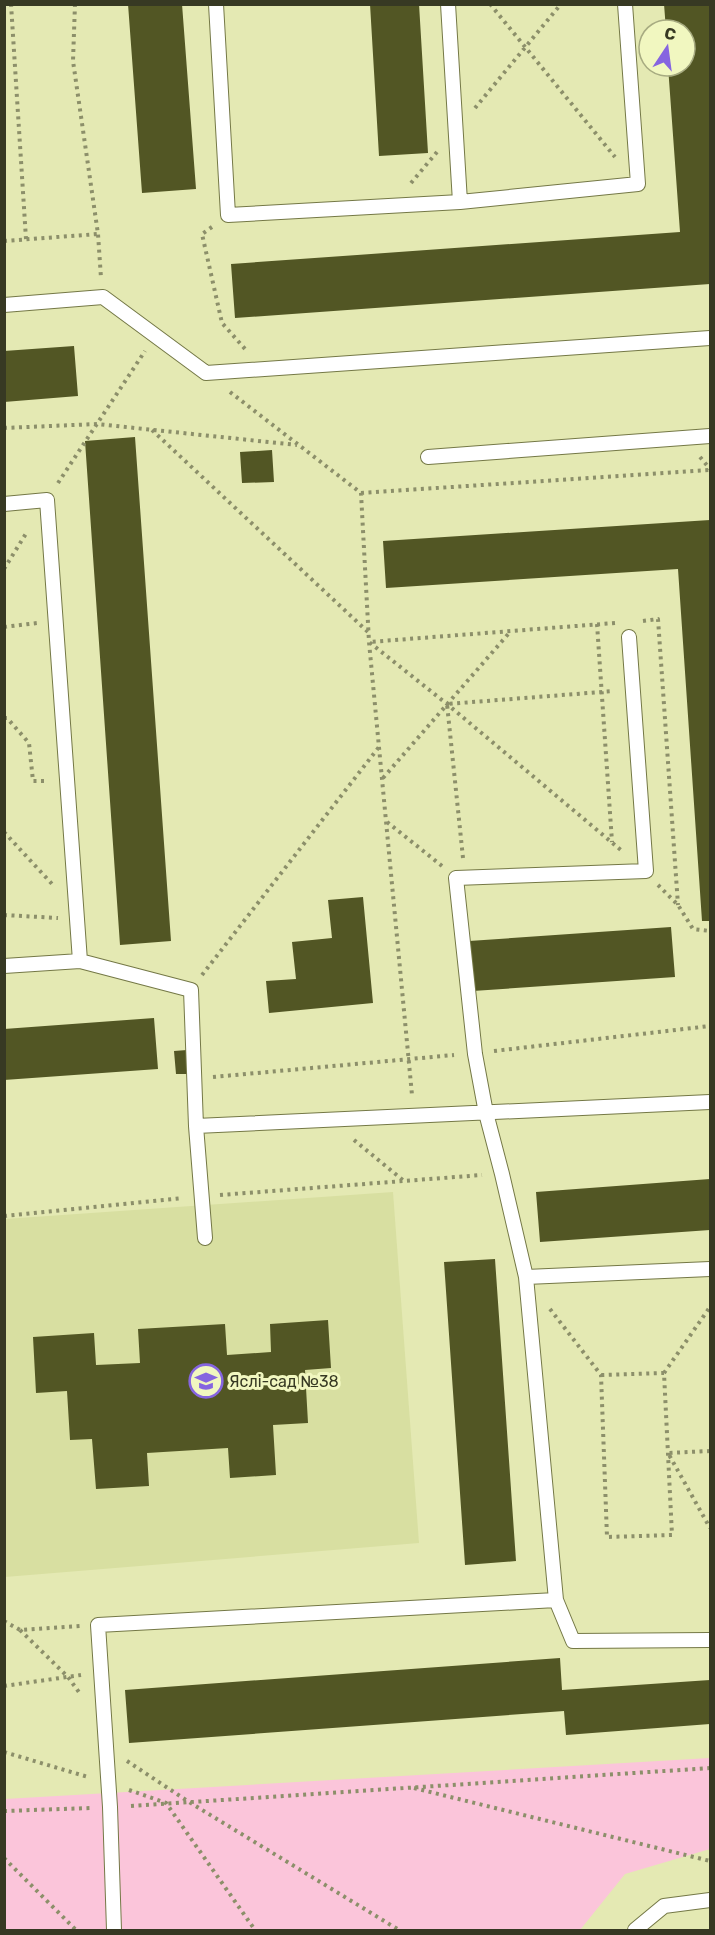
<svg xmlns="http://www.w3.org/2000/svg" width="715" height="1935" font-family="Rubik,sans-serif">
<rect width="100%" height="100%" fill="#e4e9b3"/>
<!-- built -->
<path fill="#d8dfa1" d="M 393,1192 L 419,1543 L 5,1577 L 5,1219 Z"/>
<!-- green -->
<path fill="#fbc5da" d="M 710,1758 L 710,1849 L 625,1874 L 580,1930 L 5,1930 L 5,1799 Z"/>
<!-- building -->
<path fill="#525624" d="M 128,4 L 182,4 L 196,189 L 142,193 Z
M 370,4 L 419,4 L 428,153 L 379,156 Z
M 664,4 L 710,4 L 710,284 L 235,318 L 231,264 L 680,232 L 668,66 L 685,66 L 685,30 L 666,30 Z
M 74,346 L 78,396 L 4,402 L 4,351 Z
M 135,437 L 171,941 L 120,945 L 85,441 Z
M 272,450 L 274,482 L 242,483 L 240,452 Z
M 710,520 L 710,921 L 702,921 L 678,569 L 386,588 L 383,541 Z
M 363,897 L 373,1003 L 269,1013 L 266,981 L 296,979 L 292,942 L 332,938 L 328,900 Z
M 671,927 L 675,977 L 473,991 L 469,941 Z
M 154,1018 L 158,1069 L 4,1080 L 4,1029 Z
M 187,1050 L 189,1074 L 176,1074 L 174,1051 Z
M 710,1179 L 710,1230 L 540,1242 L 536,1192 Z
M 495,1259 L 516,1561 L 465,1565 L 444,1262 Z
M 328,1320 L 331,1368 L 305,1370 L 308,1423 L 273,1425 L 276,1475 L 230,1478 L 228,1448 L 147,1453 L 149,1486 L 96,1489 L 92,1439 L 70,1440 L 67,1391 L 36,1393 L 33,1337 L 94,1333 L 96,1365 L 140,1363 L 138,1329 L 225,1324 L 227,1355 L 271,1352 L 270,1324 Z
M 560,1658 L 562,1690 L 710,1680 L 710,1724 L 566,1735 L 564,1711 L 129,1743 L 125,1690 Z"/>
<g fill="none" stroke-linecap="round" stroke-linejoin="round">
<!-- service casing -->
<g stroke="#747846" stroke-width="16">
<path id="service" d="M 216,4 L 228,215 L 460,202 L 638,184 L 625,4
M 448,4 L 460,202
M 4,305 L 103,297 L 206,373 L 710,338
M 428,457 L 710,436
M 4,504 L 47,500 L 80,961
M 4,966 L 80,961 L 191,990 L 196,1126 L 710,1102
M 196,1126 L 205,1238
M 526,1277 L 710,1269
M 556,1600 L 526,1277 L 502,1174 L 486,1113 L 475,1054 L 456,878 L 646,871 L 629,637
M 114,1930 L 110,1807 L 98,1625 L 556,1600 L 573,1641 L 710,1640
M 635,1930 L 664,1906 L 710,1900"/>
</g>
<!-- path -->
<path stroke="#8c8f6a" stroke-width="4" stroke-dasharray="3 4.5" stroke-linecap="butt" d="M 11,4 L 26,239
M 75,4 L 73,61 L 98,234 L 101,278
M 490,4 L 615,157
M 475,108 L 561,4
M 411,183 L 437,152
M 212,227 L 202,234 L 222,323 L 246,350
M 4,241 L 98,234
M 230,392 L 361,493 L 369,642 L 412,1095
M 4,428 L 97,424 L 297,445
M 152,430 L 368,632
M 700,457 L 710,469
M 58,483 L 145,351
M 361,493 L 710,470
M 4,569 L 27,532
M 643,621 L 658,619 L 678,905
M 615,623 L 369,642 L 447,704 L 622,851
M 597,624 L 612,842
M 4,627 L 37,623
M 4,718 L 7,718 L 29,743 L 33,781 L 48,781
M 383,778 L 510,632
M 387,822 L 442,866
M 4,832 L 53,885
M 463,858 L 447,704 L 614,691
M 658,885 L 678,905 L 693,929 L 710,931
M 4,915 L 58,918
M 202,975 L 379,747
M 494,1051 L 710,1026
M 213,1077 L 454,1055
M 354,1140 L 404,1181
M 220,1195 L 482,1175
M 4,1216 L 183,1198
M 550,1309 L 601,1375 L 607,1537 L 672,1535 L 664,1373 L 601,1375
M 664,1373 L 710,1307
M 710,1451 L 668,1453 L 710,1528
M 4,1621 L 20,1630 L 80,1626
M 20,1630 L 68,1677 L 81,1695
M 4,1686 L 81,1675
M 4,1752 L 88,1777
M 127,1761 L 189,1802 L 399,1930
M 414,1788 L 710,1861
M 129,1790 L 166,1803 L 255,1930
M 131,1806 L 710,1768
M 4,1811 L 91,1808
M 4,1858 L 76,1930"/>
<!-- service -->
<use href="#service" stroke="#fff" stroke-width="14"/>
</g>
<!-- icons -->
<defs>
<g id="school-ring" transform="scale(1.725)"><circle r="9.5" fill="#f1f7c0" stroke="#8665e0" stroke-width="1.5"/><path d="M0-5L7-2L0 1L-7-2ZM-4 1L0 2.5L4 1V4Q0 6-4 4Z" fill="#8665e0"/></g>
</defs>
<g fill-rule="evenodd">
<use href="#school-ring" x="206" y="1381"/>
</g>
<g text-anchor="middle" dominant-baseline="central" stroke-width="6" stroke-linejoin="round" paint-order="stroke">
<!-- poi labels -->
<g font-size="16" fill="#373923" stroke="#f1f7c0" text-anchor="start">
<text x="229" y="1381">Яслі-сад №38</text>
</g>
</g>
<!-- border -->
<rect width="715" height="1935" fill="none" stroke="#373923" stroke-width="12"/>
<!-- north arrow -->
<g transform="translate(667 48) rotate(13)"><circle r="28" fill="#f1f7c0" stroke="#a7ab81" stroke-width="1.5"/>
<path d="M0-4.5L10 22L0 15L-10 22Z" fill="#8665e0"/>
<text y="-9" font-size="16" font-weight="bold" text-anchor="middle" fill="#373923">С</text>
</g>
</svg>
